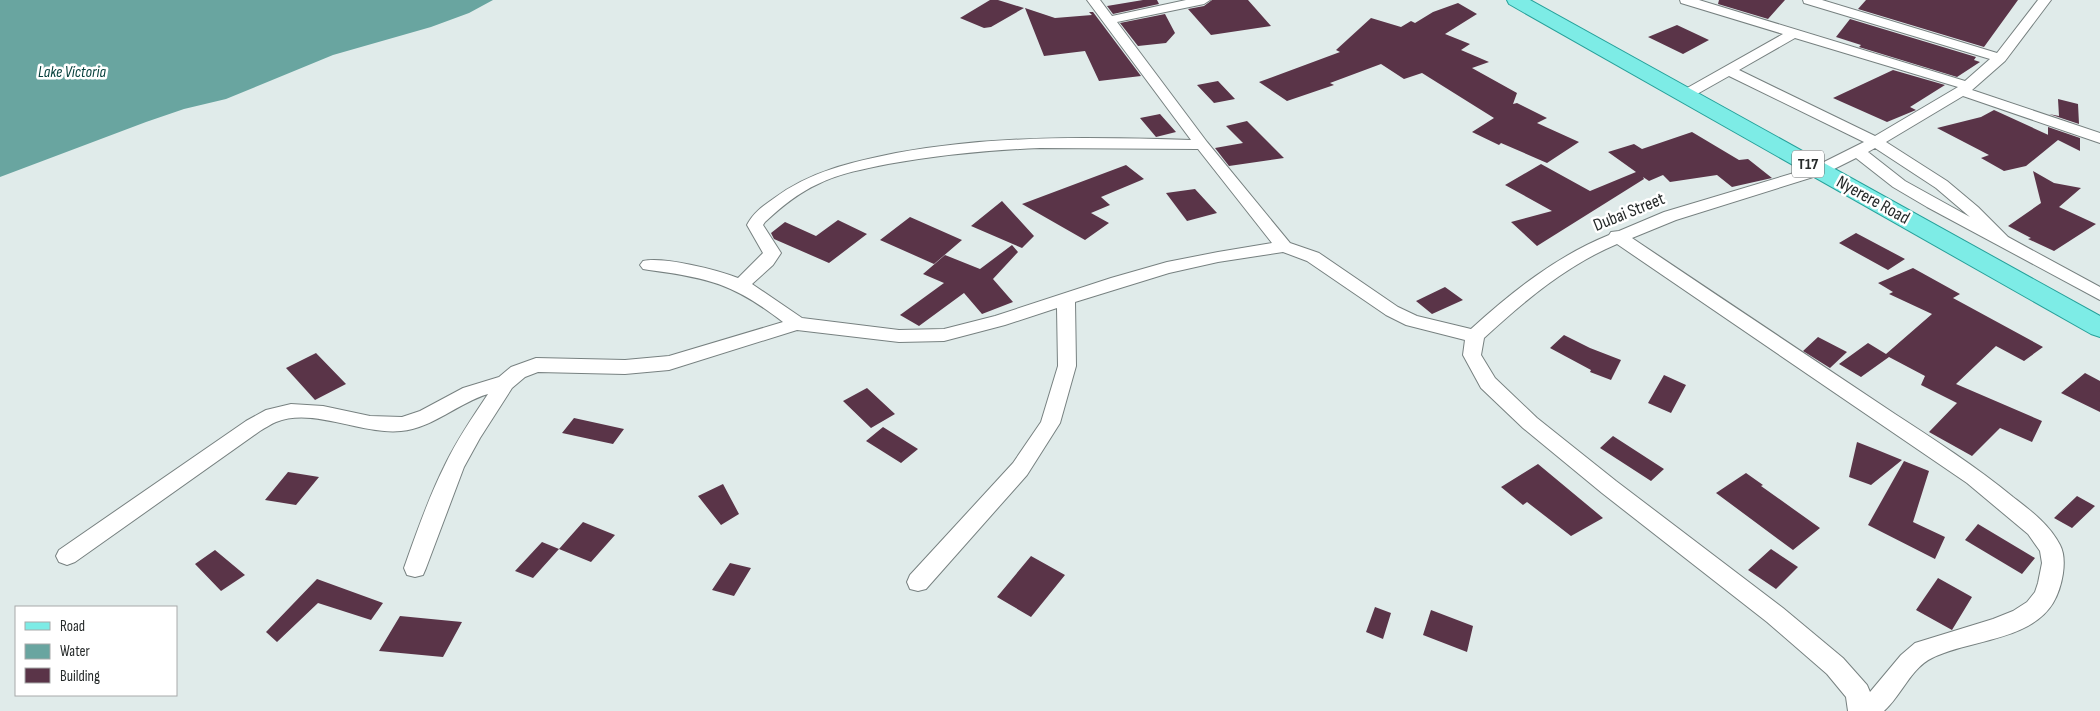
<svg xmlns="http://www.w3.org/2000/svg" width="2100" height="711" font-family="'Sofia Sans Condensed',sans-serif">
<rect width="100%" height="100%" fill="#e0ebea"/>
<!-- water -->
<path fill="#69a5a0" d="M 0,0 L 493,0 L 469,13 L 431,27 L 333,55 L 226,99 L 184,109 L 146,122 L 0,177 Z"/>
<!-- building -->
<path fill="#5a3448" d="M 990,0 L 998,0 L 1024,8 L 991,27 L 984,28 L 960,18 Z
M 1143,0 L 1157,0 L 1159,4 L 1113,14 L 1107,6 Z
M 1212,0 L 1248,0 L 1271,26 L 1211,35 L 1188,9 L 1204,6 Z
M 1719,0 L 1785,0 L 1768,19 L 1718,4 Z
M 1866,0 L 2018,0 L 1984,47 L 1858,9 Z
M 1458,3 L 1477,14 L 1445,34 L 1470,44 L 1461,50 L 1489,62 L 1472,68 L 1517,93 L 1513,104 L 1517,103 L 1547,118 L 1537,123 L 1579,142 L 1547,163 L 1501,143 L 1499,145 L 1472,132 L 1494,118 L 1422,73 L 1404,79 L 1381,64 L 1330,83 L 1334,85 L 1287,101 L 1259,82 L 1340,52 L 1336,50 L 1371,18 L 1401,27 L 1411,21 L 1415,23 L 1433,12 Z
M 1025,8 L 1055,18 L 1092,15 L 1089,12 L 1093,12 L 1141,76 L 1099,81 L 1085,51 L 1044,56 Z
M 1165,14 L 1175,33 L 1166,43 L 1138,46 L 1120,23 Z
M 1850,19 L 1976,57 L 1974,60 L 1980,62 L 1957,77 L 1859,47 L 1861,45 L 1836,37 Z
M 1677,25 L 1709,40 L 1683,54 L 1648,37 Z
M 1893,70 L 1945,85 L 1910,107 L 1916,110 L 1887,122 L 1833,98 Z
M 1218,81 L 1235,99 L 1214,103 L 1197,85 Z
M 2058,99 L 2078,104 L 2079,124 L 2049,114 L 2059,116 Z
M 1994,110 L 2055,138 L 2048,135 L 2048,127 L 2080,138 L 2080,151 L 2058,140 L 2026,166 L 2004,171 L 1981,158 L 1989,155 L 1937,128 L 1981,117 Z
M 1160,114 L 1176,132 L 1156,137 L 1140,118 Z
M 1247,121 L 1284,158 L 1229,166 L 1215,148 L 1243,143 L 1226,126 Z
M 1692,132 L 1739,160 L 1748,159 L 1772,178 L 1732,187 L 1717,175 L 1670,182 L 1663,175 L 1649,181 L 1643,177 L 1644,179 L 1537,246 L 1511,222 L 1552,211 L 1505,185 L 1541,164 L 1590,191 L 1636,172 L 1608,152 L 1634,144 L 1642,149 Z
M 1126,165 L 1144,179 L 1101,197 L 1110,205 L 1091,213 L 1109,223 L 1085,240 L 1022,204 Z
M 2033,171 L 2054,183 L 2081,188 L 2059,207 L 2096,224 L 2054,251 L 2028,239 L 2031,238 L 2008,226 L 2041,203 Z
M 1195,189 L 1217,213 L 1187,221 L 1166,193 Z
M 1002,201 L 1034,236 L 1022,248 L 971,226 Z
M 910,217 L 962,240 L 934,264 L 880,240 Z
M 838,220 L 867,234 L 829,263 L 774,239 L 771,233 L 785,222 L 816,236 Z
M 1856,233 L 1905,259 L 1888,270 L 1839,243 Z
M 1012,245 L 1018,252 L 993,279 L 1013,302 L 982,314 L 964,293 L 919,326 L 900,315 L 944,283 L 923,274 L 945,255 L 980,269 Z
M 1913,268 L 1960,294 L 1953,298 L 2043,347 L 2024,361 L 1996,346 L 1956,384 L 2042,421 L 2032,442 L 2000,428 L 1972,456 L 1929,432 L 1957,403 L 1921,385 L 1925,376 L 1889,357 L 1861,377 L 1839,364 L 1868,343 L 1886,354 L 1932,314 L 1889,294 L 1893,292 L 1878,283 Z
M 1445,287 L 1463,300 L 1432,314 L 1416,301 Z
M 1564,335 L 1590,348 L 1621,360 L 1611,380 L 1590,372 L 1591,370 L 1550,348 Z
M 1818,337 L 1847,352 L 1830,368 L 1803,351 Z
M 316,353 L 346,384 L 315,400 L 286,368 Z
M 2085,373 L 2100,381 L 2100,412 L 2061,393 Z
M 1664,375 L 1686,385 L 1671,413 L 1648,403 Z
M 867,388 L 895,414 L 871,428 L 843,401 Z
M 574,418 L 624,429 L 613,444 L 562,433 Z
M 883,427 L 918,449 L 901,463 L 866,441 Z
M 1613,436 L 1664,469 L 1651,481 L 1600,448 Z
M 1857,442 L 1875,449 L 1902,460 L 1871,485 L 1849,477 Z
M 1904,461 L 1929,471 L 1913,522 L 1945,537 L 1935,559 L 1868,525 Z
M 1538,464 L 1603,518 L 1571,536 L 1527,502 L 1523,505 L 1501,487 Z
M 288,472 L 319,477 L 296,505 L 265,500 Z
M 1746,473 L 1763,485 L 1761,486 L 1820,528 L 1793,550 L 1716,493 Z
M 723,484 L 739,514 L 721,525 L 698,496 Z
M 2077,496 L 2095,506 L 2072,528 L 2054,518 Z
M 583,522 L 615,535 L 591,562 L 559,549 Z
M 1978,524 L 2035,558 L 2022,574 L 1965,540 Z
M 542,542 L 559,549 L 533,578 L 515,571 Z
M 1771,549 L 1798,567 L 1776,589 L 1748,570 Z
M 215,550 L 245,575 L 221,591 L 195,564 Z
M 1031,556 L 1065,575 L 1031,617 L 997,597 Z
M 730,563 L 751,568 L 734,596 L 712,590 Z
M 1938,578 L 1972,597 L 1952,630 L 1916,610 Z
M 317,579 L 383,603 L 371,620 L 318,603 L 277,642 L 266,632 Z
M 1375,607 L 1391,613 L 1383,639 L 1366,632 Z
M 1431,610 L 1473,626 L 1467,652 L 1423,635 Z
M 400,616 L 462,622 L 443,657 L 379,651 Z"/>
<g fill="none" stroke-linecap="round" stroke-linejoin="round">
<!-- street casing -->
<g stroke="#778180" stroke-width="2">
<path id="street" d="M 1087,0 L 1100,0 L 1112,16 L 1186,0 L 1210,0 L 1204,4 L 1117,22 L 1207,142 L 1290,243 L 1319,253 L 1398,307 L 1417,316 L 1471,329 C 1513,291 1557,256 1609,235 L 1611,232 L 1619,231 L 1664,212 L 1814,167 L 1864,142 L 1729,76 L 1690,98 L 1680,98 L 1678,95 L 1680,92 L 1783,34 L 1681,3 L 1680,0 L 1699,0 L 1965,81 L 1990,59 L 1804,3 L 1803,0 L 1822,0 L 1997,53 L 2038,0 L 2051,0 L 2005,61 L 1972,90 L 2100,133 L 2100,143 L 1963,96 L 1886,142 L 1947,181 L 1978,207 L 2008,237 L 2100,287 L 2100,300 L 1927,207 L 1893,187 L 1856,158 L 1826,173 L 1676,220 L 1632,238 C 1719,297 1807,355 1895,414 C 1935,440 1975,466 2013,497 C 2031,511 2049,524 2060,545 C 2068,560 2062,588 2053,603 C 2030,641 1968,640 1932,658 C 1911,668 1901,696 1884,711 L 1848,711 L 1846,697 L 1827,674 L 1767,622 L 1602,493 L 1523,428 L 1481,388 L 1463,355 L 1465,340 L 1406,325 L 1386,315 L 1307,261 L 1283,252 L 1218,262 L 1169,273 L 1075,302 L 1076,366 L 1060,423 L 1027,475 L 926,589 L 918,591 L 910,589 L 907,582 L 910,575 L 1013,463 L 1041,422 L 1058,366 L 1057,308 L 1005,325 L 944,341 L 899,342 L 797,330 L 669,370 L 625,374 L 538,372 L 525,377 L 512,388 L 480,438 L 464,467 L 426,568 L 423,575 L 415,577 L 407,575 L 404,568 C 416,534 428,499 444,467 C 456,441 472,418 488,394 C 458,403 433,428 401,431 C 362,435 313,407 276,422 C 271,424 265,428 260,431 L 75,562 L 67,565 L 59,562 L 56,556 L 59,550 L 246,421 L 266,410 L 291,404 L 323,406 L 370,416 L 402,417 L 420,411 L 463,388 L 499,377 L 511,367 L 536,358 L 625,360 L 669,356 L 783,322 C 734,284 709,278 649,270 L 643,269 L 640,265 L 643,261 C 663,256 718,270 738,278 L 763,253 L 747,225 C 753,213 763,206 773,199 C 810,171 852,162 896,153 C 993,135 1092,137 1191,140 ZM 1795,38 L 1958,87 L 1875,136 L 1739,70 ZM 1040,148 L 1198,149 L 1272,243 L 1218,252 L 1167,262 L 1111,278 L 995,316 L 944,329 L 899,330 L 802,318 L 752,284 L 773,265 L 781,253 L 763,225 L 765,222 C 781,207 798,193 818,184 C 840,173 864,169 888,164 C 939,155 989,150 1040,148 ZM 1875,148 L 1936,188 L 1970,217 L 1905,181 L 1868,152 ZM 1617,244 L 1967,483 L 2028,534 L 2040,551 L 2042,563 L 2038,583 L 2035,592 L 2027,602 L 2013,611 L 1993,619 L 1915,643 L 1901,655 L 1870,692 L 1867,685 L 1843,658 L 1783,608 L 1616,481 L 1537,418 L 1495,378 L 1481,355 L 1484,338 C 1524,301 1567,265 1617,244 Z"/>
</g>
<!-- primary casing -->
<g stroke="#26a09a" stroke-width="2">
<path id="primary" d="M 1507,0 L 1530,0 L 2100,316 L 2100,337 L 2091,334 L 1509,4 Z"/>
</g>
<!-- street -->
<use href="#street" fill="#fff" fill-rule="evenodd"/>
<!-- primary -->
<use href="#primary" fill="#7dece6" fill-rule="evenodd"/>
</g>
<g text-anchor="middle" dominant-baseline="central" stroke-width="5" stroke-linejoin="round" paint-order="stroke">
<!-- far-water labels -->
<g font-size="16" font-style="italic" fill="#08423e" stroke="#fff">
<text x="72" y="72">Lake Victoria</text>
</g>
<!-- shield labels -->
<rect fill="#fff" stroke="#676a6a" stroke-width="1" x="1792" y="150.5" width="32" height="27" rx="4"/>
<g font-size="16" font-weight="bold" fill="#262a2a">
<text x="1808" y="164">T17</text>
</g>
<!-- street labels -->
<g font-size="18" fill="#262a2a" stroke="#fff">
<text transform="translate(1873 200) rotate(29)">Nyerere Road</text>
<text transform="translate(1629 212) rotate(-22)">Dubai Street</text>
</g>
</g>
<!-- legend -->
<rect x="15" y="606" width="162" height="90" fill="#ffffff" stroke="#a8aaaa"/>
<rect x="25" y="622" width="25" height="8" fill="#7dece6" stroke="#a8aaaa"/>
<text x="60" y="631" font-size="15" fill="#262a2a">Road</text>
<rect x="25" y="644" width="25" height="15" fill="#69a5a0" stroke="#a8aaaa"/>
<text x="60" y="656" font-size="15" fill="#262a2a">Water</text>
<rect x="25" y="668" width="25" height="15" fill="#5a3448" stroke="#a8aaaa"/>
<text x="60" y="681" font-size="15" fill="#262a2a">Building</text>
</svg>
